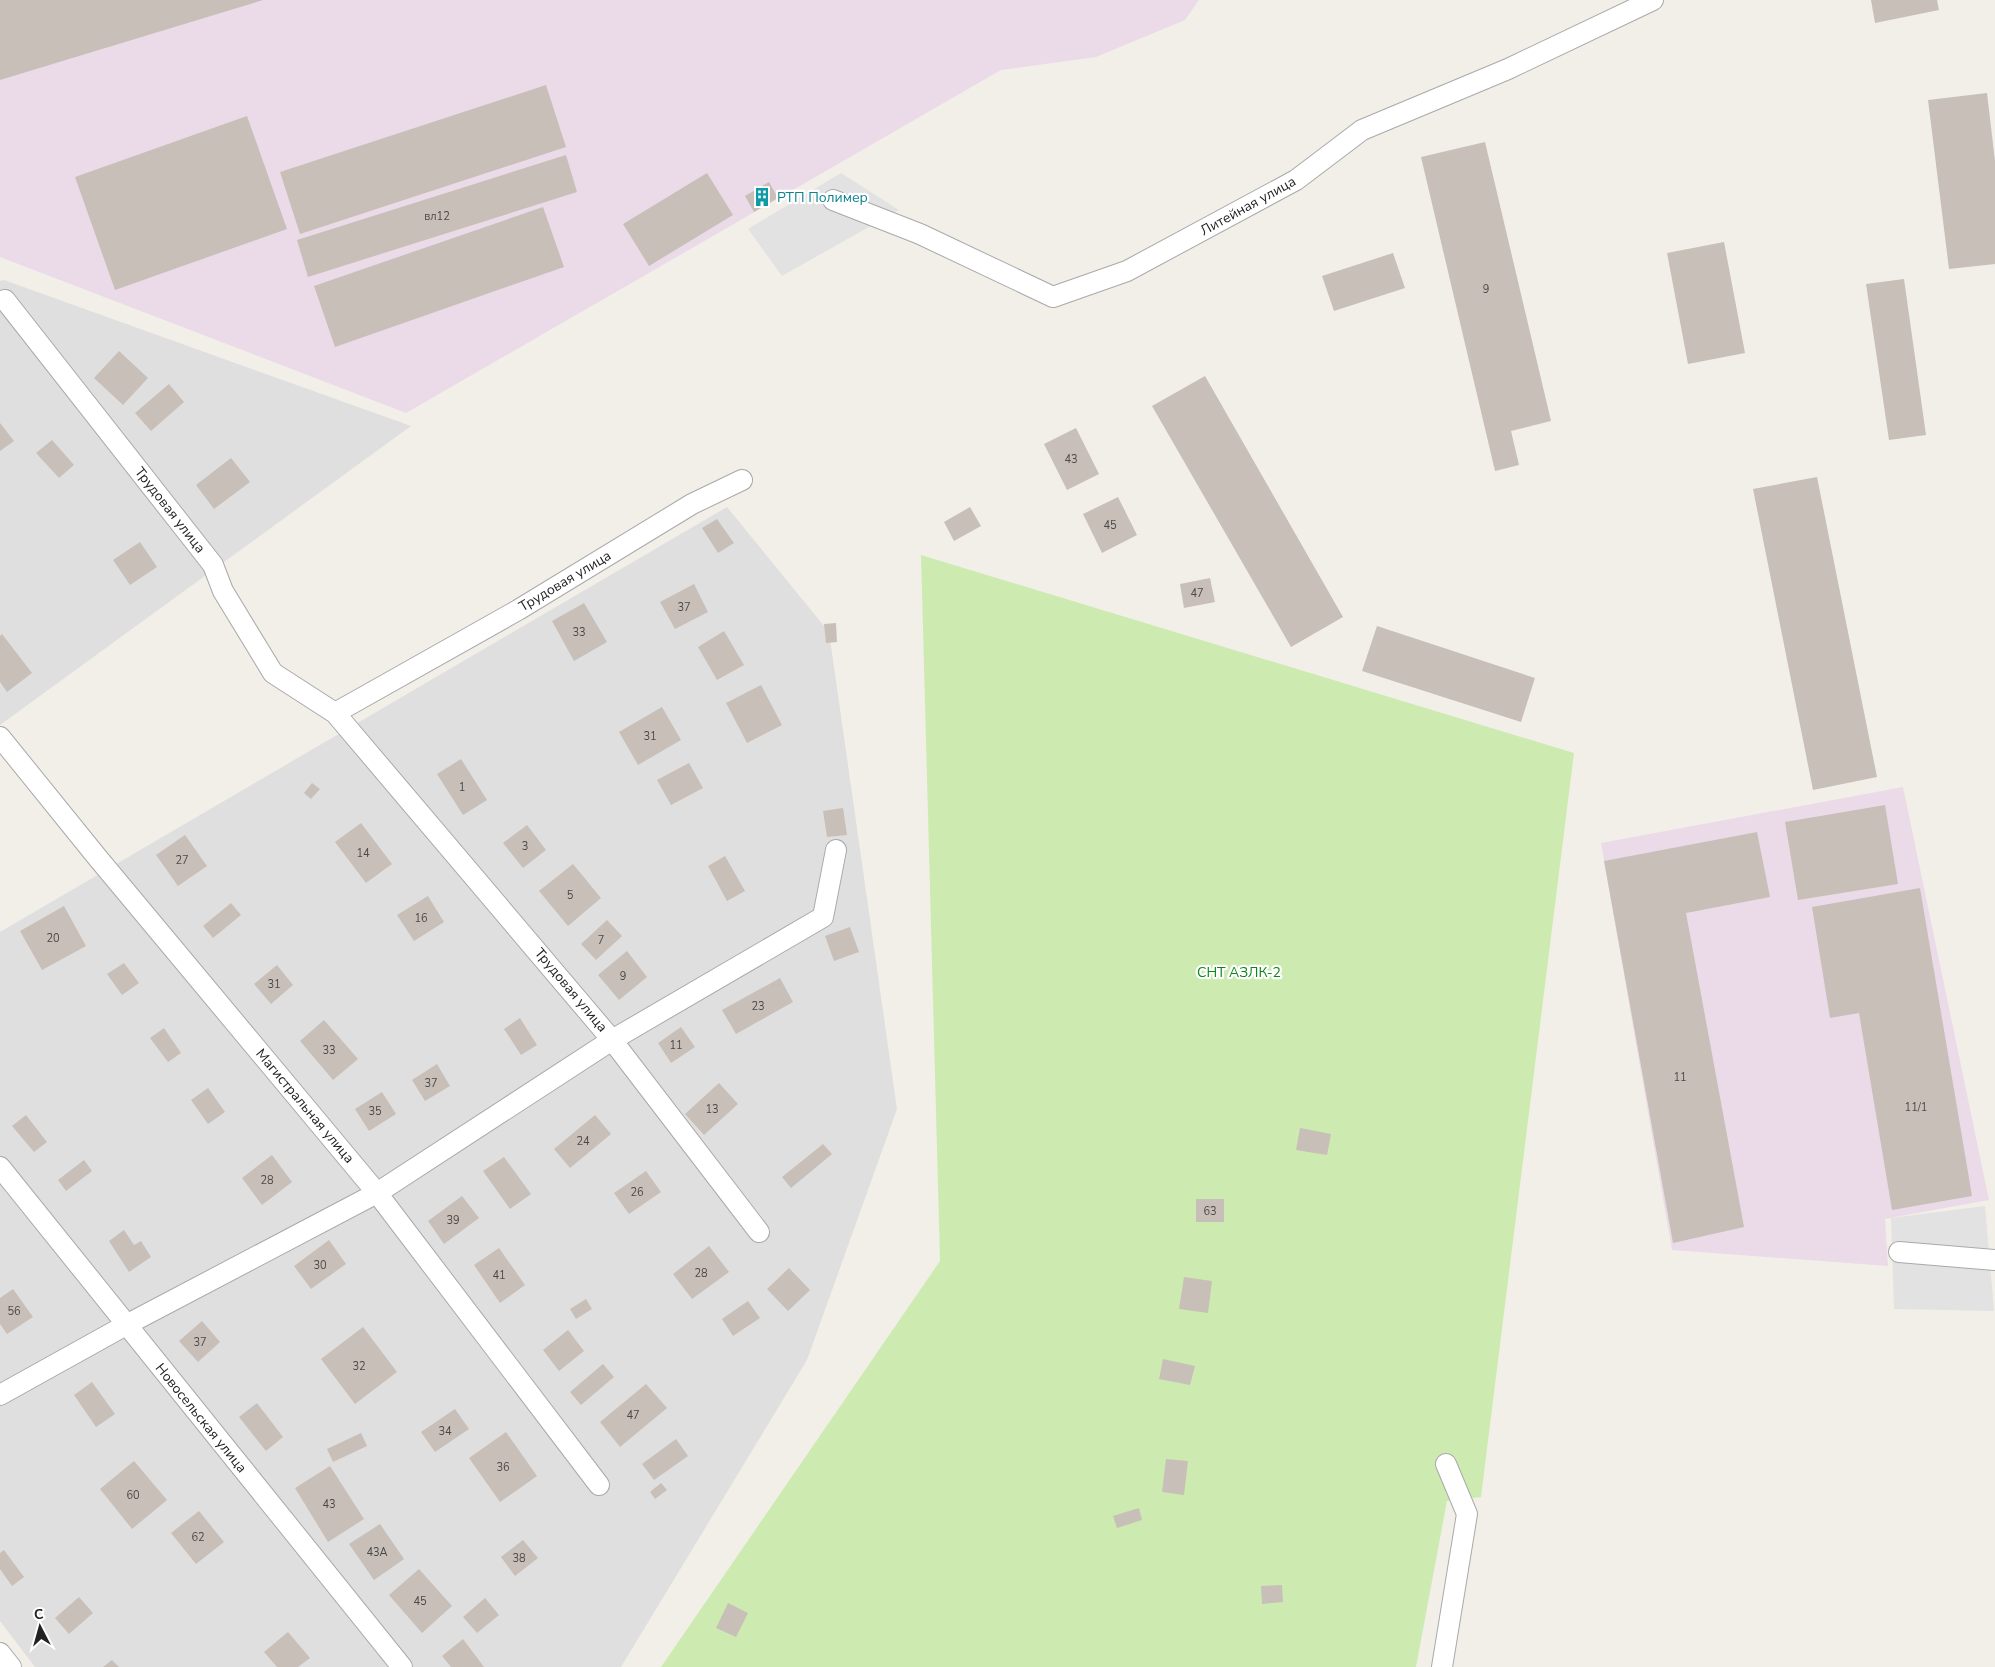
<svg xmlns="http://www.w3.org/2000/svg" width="1995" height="1667" font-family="'Nunito Sans',sans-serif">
<rect width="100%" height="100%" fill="#f2efe9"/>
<!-- residential -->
<path fill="#e0dfdf" d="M 4,280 L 411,426 L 0,725 L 0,281 Z
M 727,507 L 829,632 L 897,1109 L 807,1360 L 621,1667 L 35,1667 L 0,1621 L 0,932 Z"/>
<!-- industrial -->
<path fill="#ebdbe8" d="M 0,0 L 1199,0 L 1185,20 L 1096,57 L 1001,70 L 406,413 L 0,257 Z
M 1903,787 L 1989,1200 L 1885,1219 L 1888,1266 L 1672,1250 L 1601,843 Z"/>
<!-- grass -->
<path fill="#cdebb0" d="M 921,555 L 1574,753 L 1481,1497 L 1447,1501 L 1416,1667 L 661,1667 L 940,1261 Z"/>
<!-- parking -->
<path fill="#e2e2e2" d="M 841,173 L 899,210 L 782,276 L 748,229 Z
M 1985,1206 L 1994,1311 L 1894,1309 L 1891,1218 Z"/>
<!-- building -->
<path fill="#c7bfb8" d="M 0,0 L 263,0 L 0,80 Z
M 1871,0 L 1937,0 L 1939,10 L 1875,23 Z
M 546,85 L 566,147 L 300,234 L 280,172 Z
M 1987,93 L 1995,161 L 1995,264 L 1949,269 L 1928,100 Z
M 247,116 L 287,229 L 115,290 L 75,177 Z
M 1485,142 L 1551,421 L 1511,431 L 1519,465 L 1495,471 L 1421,157 Z
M 566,155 L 577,192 L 308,277 L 297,240 Z
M 707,173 L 733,215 L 649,266 L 623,224 Z
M 769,182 L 778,198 L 754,212 L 745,196 Z
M 543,207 L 564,267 L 335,347 L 314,286 Z
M 1724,242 L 1745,353 L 1688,364 L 1667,253 Z
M 1393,253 L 1405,288 L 1334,311 L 1322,276 Z
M 1904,279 L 1926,435 L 1889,440 L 1866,284 Z
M 119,351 L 148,378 L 123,405 L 94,378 Z
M 1205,376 L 1343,617 L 1291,647 L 1152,406 Z
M 169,384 L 184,402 L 151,431 L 135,413 Z
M 0,423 L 14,441 L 0,451 Z
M 1076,428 L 1099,474 L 1067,490 L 1044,444 Z
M 52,440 L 74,465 L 59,478 L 36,453 Z
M 231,458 L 250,482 L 214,509 L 196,485 Z
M 1817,477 L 1877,777 L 1813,790 L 1753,489 Z
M 1118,497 L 1137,535 L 1102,553 L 1083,514 Z
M 970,507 L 981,526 L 954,541 L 944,522 Z
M 717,519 L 734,543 L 718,553 L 702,528 Z
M 140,542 L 157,567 L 130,585 L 113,560 Z
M 1210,578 L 1215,602 L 1184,608 L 1180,584 Z
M 694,584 L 708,612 L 675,629 L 660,602 Z
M 584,603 L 607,642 L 574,661 L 552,621 Z
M 836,623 L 837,642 L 826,643 L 824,624 Z
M 1377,626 L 1535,678 L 1521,722 L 1362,671 Z
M 724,631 L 744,665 L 717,680 L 698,647 Z
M 2,634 L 32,673 L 7,692 L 0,682 L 0,636 Z
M 761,685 L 782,725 L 747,743 L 726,703 Z
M 662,707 L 681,740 L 638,765 L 619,732 Z
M 461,759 L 487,800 L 463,815 L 437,774 Z
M 689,763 L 703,788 L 671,805 L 657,780 Z
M 312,783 L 320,789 L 311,799 L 304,793 Z
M 1885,805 L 1898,884 L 1798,900 L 1785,822 Z
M 843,808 L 847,835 L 827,837 L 823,811 Z
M 361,823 L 392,864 L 366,883 L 335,842 Z
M 527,825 L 546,850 L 523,868 L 503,843 Z
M 1757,832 L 1770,897 L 1686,913 L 1744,1227 L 1673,1243 L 1604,861 Z
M 185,835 L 207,866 L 178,886 L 156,855 Z
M 725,856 L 745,891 L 727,901 L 708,866 Z
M 573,864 L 601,898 L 568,926 L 539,891 Z
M 1920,888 L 1972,1196 L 1892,1210 L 1859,1013 L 1830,1018 L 1812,907 Z
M 428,896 L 444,922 L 414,941 L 397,915 Z
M 231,903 L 241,915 L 213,938 L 203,926 Z
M 64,906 L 86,946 L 42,970 L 20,931 Z
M 607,920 L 622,936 L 596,960 L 581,944 Z
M 850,927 L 859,952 L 834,961 L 825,936 Z
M 627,951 L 647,977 L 619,1000 L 598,975 Z
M 124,963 L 139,983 L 122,995 L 107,974 Z
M 277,965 L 293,985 L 271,1004 L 254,984 Z
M 780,978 L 793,1002 L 736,1034 L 722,1010 Z
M 520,1018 L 537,1045 L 521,1055 L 504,1029 Z
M 324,1020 L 358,1059 L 333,1080 L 300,1041 Z
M 681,1027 L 695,1047 L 671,1063 L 658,1043 Z
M 164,1028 L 181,1053 L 168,1062 L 150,1038 Z
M 437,1064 L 450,1086 L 425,1101 L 412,1080 Z
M 719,1083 L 738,1104 L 704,1135 L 685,1114 Z
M 208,1088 L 225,1112 L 208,1124 L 191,1100 Z
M 382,1092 L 396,1114 L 369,1131 L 355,1109 Z
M 26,1115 L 47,1142 L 34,1152 L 12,1126 Z
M 595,1115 L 611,1134 L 570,1168 L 554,1149 Z
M 1300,1128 L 1331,1134 L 1327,1155 L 1296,1150 Z
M 823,1144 L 832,1154 L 791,1188 L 782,1177 Z
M 272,1155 L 292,1182 L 262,1205 L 242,1178 Z
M 504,1157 L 531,1194 L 510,1209 L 483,1171 Z
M 84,1160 L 92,1171 L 66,1191 L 58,1180 Z
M 646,1171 L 661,1192 L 629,1214 L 614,1193 Z
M 462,1196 L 479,1218 L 444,1244 L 428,1221 Z
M 1196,1199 L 1224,1199 L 1224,1222 L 1196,1222 Z
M 124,1230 L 134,1245 L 141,1241 L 151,1257 L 129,1272 L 109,1241 Z
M 329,1240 L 346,1264 L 311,1289 L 294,1266 Z
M 709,1246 L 729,1272 L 692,1299 L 673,1274 Z
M 499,1248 L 525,1285 L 500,1303 L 474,1265 Z
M 789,1268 L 810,1290 L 788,1311 L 767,1289 Z
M 1184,1277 L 1212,1281 L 1208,1313 L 1179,1309 Z
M 13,1289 L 33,1317 L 7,1334 L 0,1324 L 0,1298 Z
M 586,1299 L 592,1309 L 576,1319 L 570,1309 Z
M 748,1301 L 760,1318 L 733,1336 L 722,1319 Z
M 202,1321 L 220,1342 L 198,1362 L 179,1341 Z
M 363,1327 L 397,1372 L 355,1404 L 321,1359 Z
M 568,1330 L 584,1351 L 559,1371 L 543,1350 Z
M 1163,1359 L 1195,1366 L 1190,1385 L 1159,1379 Z
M 603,1364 L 614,1377 L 581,1405 L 570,1392 Z
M 92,1382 L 115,1414 L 96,1427 L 74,1395 Z
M 646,1384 L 667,1408 L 620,1447 L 600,1422 Z
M 257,1403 L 283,1437 L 266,1451 L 239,1417 Z
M 455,1409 L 469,1429 L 435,1452 L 421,1432 Z
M 506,1432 L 537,1476 L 500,1502 L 469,1458 Z
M 361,1433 L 367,1446 L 333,1462 L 327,1449 Z
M 676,1439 L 688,1456 L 654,1480 L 642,1464 Z
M 1166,1459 L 1188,1461 L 1184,1495 L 1162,1492 Z
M 134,1461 L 167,1500 L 132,1529 L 100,1489 Z
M 330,1466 L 364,1519 L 328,1542 L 295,1488 Z
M 661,1483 L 667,1490 L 655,1499 L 650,1492 Z
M 1139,1508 L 1142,1520 L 1117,1528 L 1113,1516 Z
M 199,1511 L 224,1542 L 196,1564 L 171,1533 Z
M 380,1524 L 404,1559 L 374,1580 L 349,1544 Z
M 523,1540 L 538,1558 L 515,1576 L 501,1557 Z
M 4,1550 L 24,1577 L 12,1586 L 0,1569 L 0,1553 Z
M 419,1569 L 452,1606 L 422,1633 L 389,1595 Z
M 1282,1585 L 1283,1602 L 1262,1604 L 1261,1586 Z
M 79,1597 L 93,1613 L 69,1634 L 55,1618 Z
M 485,1598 L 499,1615 L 477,1633 L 463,1617 Z
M 728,1603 L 748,1613 L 736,1637 L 716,1628 Z
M 288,1632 L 310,1658 L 298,1667 L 277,1667 L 264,1652 Z
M 463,1639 L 484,1667 L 451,1667 L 442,1656 Z
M 112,1660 L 119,1667 L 103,1667 Z"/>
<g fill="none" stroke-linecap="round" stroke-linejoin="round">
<!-- minor casing -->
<g stroke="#a9a9a9" stroke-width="22">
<path id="minor" d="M 833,200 L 920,234 L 1053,297 L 1127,271 L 1296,180 L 1362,130 L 1508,69 L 1653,0
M 5,300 L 213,565 L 223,591 L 273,673 L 335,713 L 612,1040 L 759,1232
M 335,713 L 518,610 L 692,504 L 742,480
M 0,737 L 97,857 L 377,1193 L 599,1485
M 0,1167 L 402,1667
M 1899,1252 L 1995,1260
M 0,1395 L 126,1325 L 377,1193 L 612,1040 L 823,917 L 836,850
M 0,1653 L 11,1667
M 1442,1667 L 1467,1514 L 1446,1464"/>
</g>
<!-- minor -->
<use href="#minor" stroke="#fff" stroke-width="20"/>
</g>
<!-- icons -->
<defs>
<g id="building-bare" transform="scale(1.5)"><path d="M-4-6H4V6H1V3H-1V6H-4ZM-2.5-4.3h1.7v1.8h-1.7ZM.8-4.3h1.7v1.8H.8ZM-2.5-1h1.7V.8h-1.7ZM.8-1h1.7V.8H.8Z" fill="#0f9aa8" stroke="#fff" stroke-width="2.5" paint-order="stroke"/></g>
</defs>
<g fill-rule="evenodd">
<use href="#building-bare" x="762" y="197"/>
</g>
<g text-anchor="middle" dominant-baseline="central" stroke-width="4.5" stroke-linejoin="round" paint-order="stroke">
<!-- number labels -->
<g font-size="11" fill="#4b4948">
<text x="437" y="216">вл12</text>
<text x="1486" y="289">9</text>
<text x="1071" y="459">43</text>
<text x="1110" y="525">45</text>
<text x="1197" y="593">47</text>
<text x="684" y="607">37</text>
<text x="579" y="632">33</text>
<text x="650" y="736">31</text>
<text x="462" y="787">1</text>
<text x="525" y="846">3</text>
<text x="363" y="853">14</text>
<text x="182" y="860">27</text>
<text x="570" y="895">5</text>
<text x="421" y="918">16</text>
<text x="53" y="938">20</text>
<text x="601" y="940">7</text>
<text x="623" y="976">9</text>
<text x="274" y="984">31</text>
<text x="758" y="1006">23</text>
<text x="676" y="1045">11</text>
<text x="329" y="1050">33</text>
<text x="1680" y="1077">11</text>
<text x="431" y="1083">37</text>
<text x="1916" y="1107">11/1</text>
<text x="712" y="1109">13</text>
<text x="375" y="1111">35</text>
<text x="583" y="1141">24</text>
<text x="267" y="1180">28</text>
<text x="637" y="1192">26</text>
<text x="1210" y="1211">63</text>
<text x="453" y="1220">39</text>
<text x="320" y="1265">30</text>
<text x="701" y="1273">28</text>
<text x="499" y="1275">41</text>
<text x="14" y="1311">56</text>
<text x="200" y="1342">37</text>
<text x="359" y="1366">32</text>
<text x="633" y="1415">47</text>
<text x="445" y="1431">34</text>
<text x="503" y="1467">36</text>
<text x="133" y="1495">60</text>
<text x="329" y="1504">43</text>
<text x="198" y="1537">62</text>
<text x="377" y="1552">43А</text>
<text x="519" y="1558">38</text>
<text x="420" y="1601">45</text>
</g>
<!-- culture labels -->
<g font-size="14" fill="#0d838f" stroke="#fff" text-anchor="start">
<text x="777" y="197">РТП Полимер</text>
</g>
<!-- street labels -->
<g font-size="14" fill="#222" stroke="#fff">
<text transform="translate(1248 206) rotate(-29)">Литейная улица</text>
<text transform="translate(170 510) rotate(52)">Трудовая улица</text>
<text transform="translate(565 581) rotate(-31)">Трудовая улица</text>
<text transform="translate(571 990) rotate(50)">Трудовая улица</text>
<text transform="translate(305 1106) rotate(50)">Магистральная улица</text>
<text transform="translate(201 1418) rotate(51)">Новосельская улица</text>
</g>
<!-- park labels -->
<g font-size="14" fill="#0c8416" stroke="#fff">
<text x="1239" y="972">СНТ АЗЛК-2</text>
</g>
</g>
<!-- north arrow -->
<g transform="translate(40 1627) rotate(354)" stroke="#ffffff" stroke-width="4" paint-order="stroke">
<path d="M0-4L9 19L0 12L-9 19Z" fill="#222222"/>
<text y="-8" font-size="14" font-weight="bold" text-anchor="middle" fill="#222222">С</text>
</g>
</svg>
